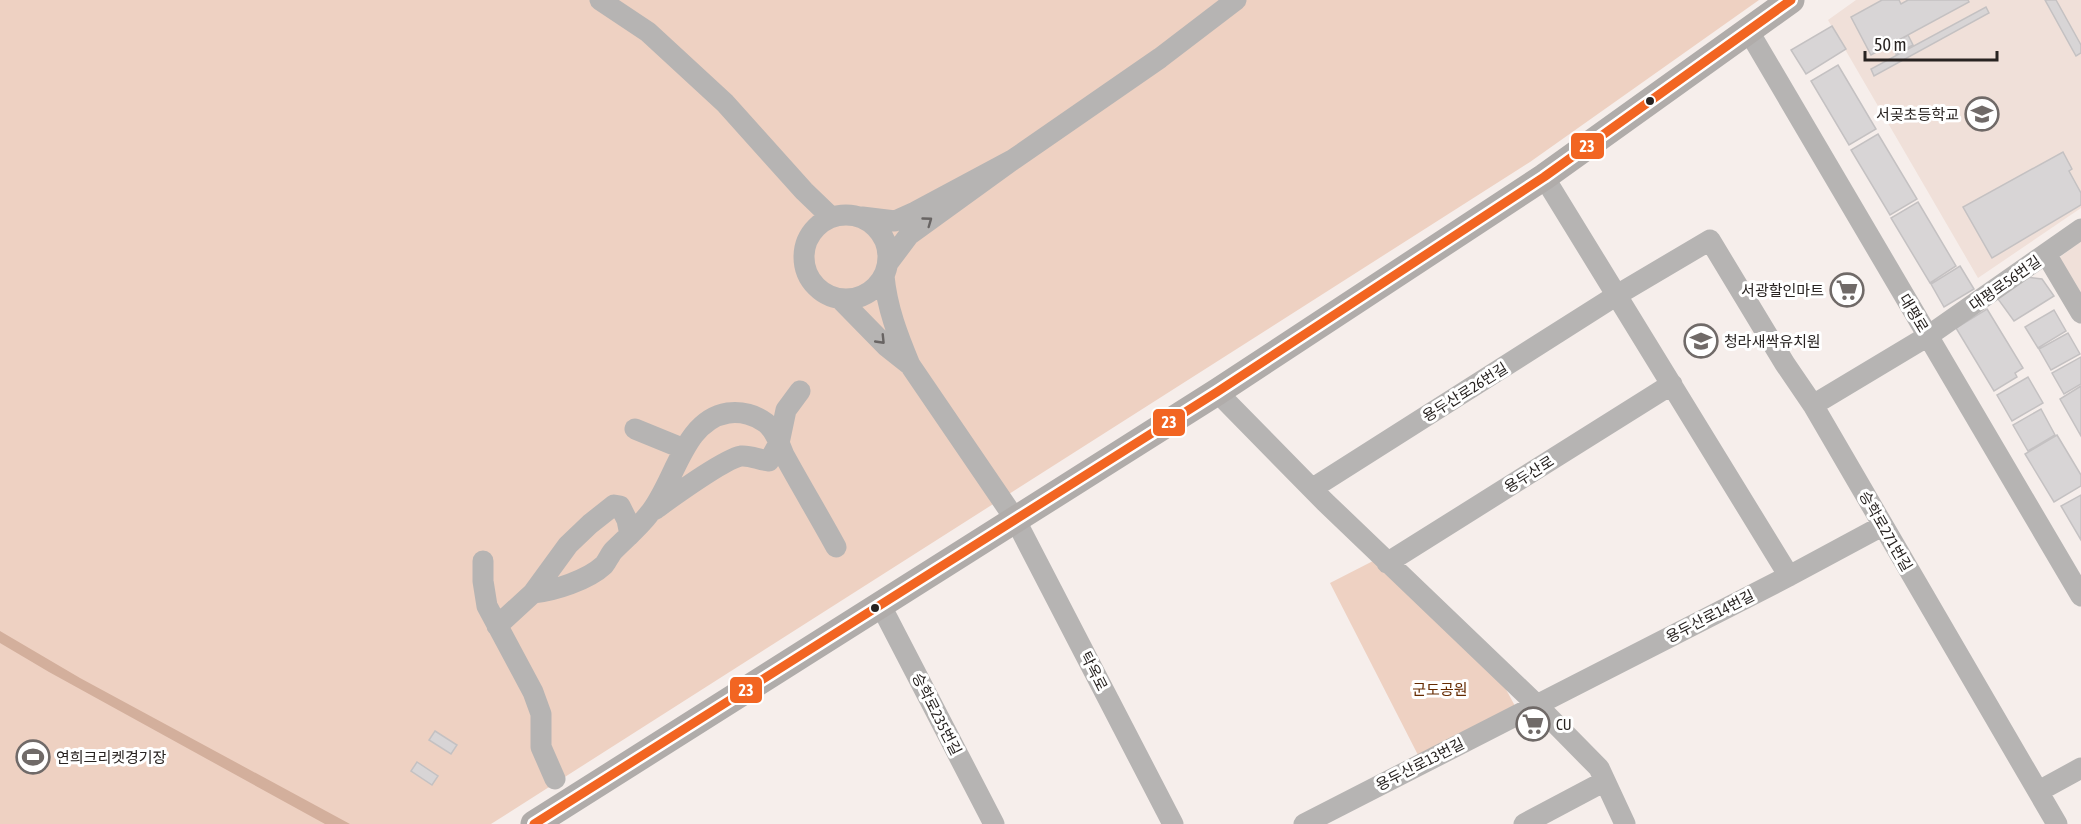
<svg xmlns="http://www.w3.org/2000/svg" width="2081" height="824" font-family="'Asap Condensed','Noto Sans KR',sans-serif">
<rect width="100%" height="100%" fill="#f6eeeb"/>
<!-- built -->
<path fill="#f0e0d9" d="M 1856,0 L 2081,0 L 2081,208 L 1978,278 L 1828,20 Z
M 2081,241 L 2081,305 L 2059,269 L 2060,257 Z"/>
<!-- green -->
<path fill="#eed1c2" d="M 0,0 L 1759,0 L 1530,162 L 491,824 L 0,824 Z
M 1373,561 L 1501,680 L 1515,706 L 1418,755 L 1330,583 Z"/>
<!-- water -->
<path fill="#d3af9c" d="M 0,631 L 80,678 L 350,824 L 325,824 L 49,672 L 0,643 Z"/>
<!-- building -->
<path fill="#d8d5d6" stroke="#c4c1c2" stroke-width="1.5" d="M 1882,0 L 1899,0 L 1901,4 L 1908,0 L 1968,0 L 1969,2 L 1871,55 L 1851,17 Z
M 2045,0 L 2056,0 L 2081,45 L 2081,53 L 2076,56 Z
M 1986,7 L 1989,13 L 1874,76 L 1871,69 Z
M 1832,26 L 1846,49 L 1806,74 L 1791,50 Z
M 1908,35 L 1913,45 L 1896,54 L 1891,45 Z
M 1838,65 L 1876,129 L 1849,145 L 1811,81 Z
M 1878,134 L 1917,199 L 1890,215 L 1851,150 Z
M 2063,152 L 2072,169 L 2069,171 L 2081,193 L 2081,205 L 1992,258 L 1963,207 Z
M 1918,202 L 1956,266 L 1930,283 L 1891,218 Z
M 1960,266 L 1974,289 L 1944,307 L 1931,284 Z
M 2027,277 L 2042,279 L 2054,296 L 2014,321 L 1998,299 Z
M 1987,309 L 2023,368 L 2015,373 L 2017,377 L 1994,391 L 1956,328 Z
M 2054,310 L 2066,331 L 2038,348 L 2025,327 Z
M 2068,333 L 2080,354 L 2051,370 L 2039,349 Z
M 2081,357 L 2081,384 L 2064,394 L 2052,373 Z
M 2028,377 L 2043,403 L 2012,421 L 1997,395 Z
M 2081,386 L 2081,436 L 2060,399 Z
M 2041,409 L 2055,435 L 2028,451 L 2013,425 Z
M 2057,435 L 2081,475 L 2081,486 L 2054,502 L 2025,454 Z
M 2081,495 L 2081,540 L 2061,506 Z
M 435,731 L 457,745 L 451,754 L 429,740 Z
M 417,762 L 438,776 L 432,785 L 411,771 Z"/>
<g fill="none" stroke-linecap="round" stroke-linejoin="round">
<!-- minor -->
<path stroke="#b6b4b3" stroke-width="21" d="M 600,0 L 648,32 L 725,103 L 804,191 L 831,217
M 1748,30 L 2081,596
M 1014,159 L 1160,58 L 1236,0
M 1544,177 L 1789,576
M804 257a42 42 0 1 1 84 0a42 42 0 1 1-84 0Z
M 862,217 L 895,221 L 915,212 L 1014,159 L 909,235 L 888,263
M 2046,254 L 2081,313
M 840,299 L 886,346 L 910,365 C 898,336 887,308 884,276
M 910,365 L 1015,519 L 1173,824
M 1217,392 L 1325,502 L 1536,704 L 1599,768 L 1625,824
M 1813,405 L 1928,336 L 2081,229
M 635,429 L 684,449
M 1313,488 L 1617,295 L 1710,240 L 1785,364 L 1813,405 L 2057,824
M 654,510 C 671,498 724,459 741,456 C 750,455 759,460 769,461 L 779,443 L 786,410 L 800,391
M 483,561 L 483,581 L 487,606 L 533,692 L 541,714 L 541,747 L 555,779
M 1387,563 L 1672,384
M 533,593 C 554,591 588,580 604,565 C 608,560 610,554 614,550 C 626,538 639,527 649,514 C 675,483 683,420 728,413 C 741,411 756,415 766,423 C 776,431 779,444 784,455 C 801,486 819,516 836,547
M 880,604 L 994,824
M 497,626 L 533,593 L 568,545 L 590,524 L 614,505 L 620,506 L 627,520 L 630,535
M 2039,791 L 2081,768
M 1304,824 L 1789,576 L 1882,526
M 1524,824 L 1605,781"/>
<!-- major -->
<path stroke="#b0acaa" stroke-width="27" d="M 534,824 L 1217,392 L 1544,177 L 1791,0"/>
<!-- bus-1 casing -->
<g stroke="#fff" stroke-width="14">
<path id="bus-1" d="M 534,824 L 1217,392 L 1544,177 L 1791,0"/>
</g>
<!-- bus-1 -->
<use href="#bus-1" stroke="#f26522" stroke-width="9"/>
</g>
<!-- one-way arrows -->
<defs><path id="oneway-chevron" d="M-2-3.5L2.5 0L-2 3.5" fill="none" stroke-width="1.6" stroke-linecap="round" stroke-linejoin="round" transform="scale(1.5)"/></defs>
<g stroke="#686463">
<use href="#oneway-chevron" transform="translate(928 221) rotate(-36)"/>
<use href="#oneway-chevron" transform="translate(881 340) rotate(46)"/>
</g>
<!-- icons -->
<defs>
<g id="school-ring" transform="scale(1.725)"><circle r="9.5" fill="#fff" stroke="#706a68" stroke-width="1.5"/><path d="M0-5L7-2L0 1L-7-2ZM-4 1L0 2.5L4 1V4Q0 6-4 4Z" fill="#706a68"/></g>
<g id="supermarket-ring" transform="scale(1.725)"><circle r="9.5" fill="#fff" stroke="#706a68" stroke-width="1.5"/><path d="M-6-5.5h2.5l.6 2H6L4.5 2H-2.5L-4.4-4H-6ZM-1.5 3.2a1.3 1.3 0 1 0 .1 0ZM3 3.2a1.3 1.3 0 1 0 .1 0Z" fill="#706a68"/></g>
<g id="stadium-ring" transform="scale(1.725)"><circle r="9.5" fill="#fff" stroke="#706a68" stroke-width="1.5"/><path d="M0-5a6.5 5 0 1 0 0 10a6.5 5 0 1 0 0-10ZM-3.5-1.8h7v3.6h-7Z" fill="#706a68"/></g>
</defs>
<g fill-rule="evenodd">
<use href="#school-ring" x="1982" y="114"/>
<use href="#supermarket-ring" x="1847" y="290"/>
<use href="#school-ring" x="1701" y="341"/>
<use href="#supermarket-ring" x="1533" y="724"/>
<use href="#stadium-ring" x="33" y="757"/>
</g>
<!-- markers -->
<g fill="#282321" stroke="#fff" stroke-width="2">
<circle cx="1650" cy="101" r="5"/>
<circle cx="875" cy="608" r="5"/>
</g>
<g text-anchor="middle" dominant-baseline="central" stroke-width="6" stroke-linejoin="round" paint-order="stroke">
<!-- poi labels -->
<g font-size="15" fill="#282321" stroke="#fff" text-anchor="start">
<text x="1959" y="114" text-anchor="end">서곶초등학교</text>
<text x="1824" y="290" text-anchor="end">서광할인마트</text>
<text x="1724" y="341">청라새싹유치원</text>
<text x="1556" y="724">CU</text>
<text x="56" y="757">연희크리켓경기장</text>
</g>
<!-- street labels -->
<g font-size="15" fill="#282321" stroke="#fff">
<text transform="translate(2005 283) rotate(-35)">대평로56번길</text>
<text transform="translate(1914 313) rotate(59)">대평로</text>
<text transform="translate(1465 392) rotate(-32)">용두산로26번길</text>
<text transform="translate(1529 474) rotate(-32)">용두산로</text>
<text transform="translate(1886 531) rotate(60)">승학로271번길</text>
<text transform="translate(1710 616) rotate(-27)">용두산로14번길</text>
<text transform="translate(1094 671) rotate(63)">탁옥로</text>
<text transform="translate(937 714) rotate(63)">승학로235번길</text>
<text transform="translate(1420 764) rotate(-27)">용두산로13번길</text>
</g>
<!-- park labels -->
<g font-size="15" fill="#652a00" stroke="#fff">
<text x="1440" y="689">군도공원</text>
</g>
</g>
<g stroke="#fff" stroke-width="2">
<rect x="1570" y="132" width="35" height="28" rx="6" fill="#f26522"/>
<rect x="1152" y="408" width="34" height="29" rx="6" fill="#f26522"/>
<rect x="729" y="676" width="34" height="28" rx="6" fill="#f26522"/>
</g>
<g font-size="16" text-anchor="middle" font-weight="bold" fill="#fff">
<text x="1587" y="152">23</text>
<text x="1169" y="428">23</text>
<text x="746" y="696">23</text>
</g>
<!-- scale -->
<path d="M1865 51v9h132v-9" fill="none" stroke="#282321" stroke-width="3"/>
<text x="1874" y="51" font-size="18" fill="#282321" stroke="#ffffff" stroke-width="4.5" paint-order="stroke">50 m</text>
</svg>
